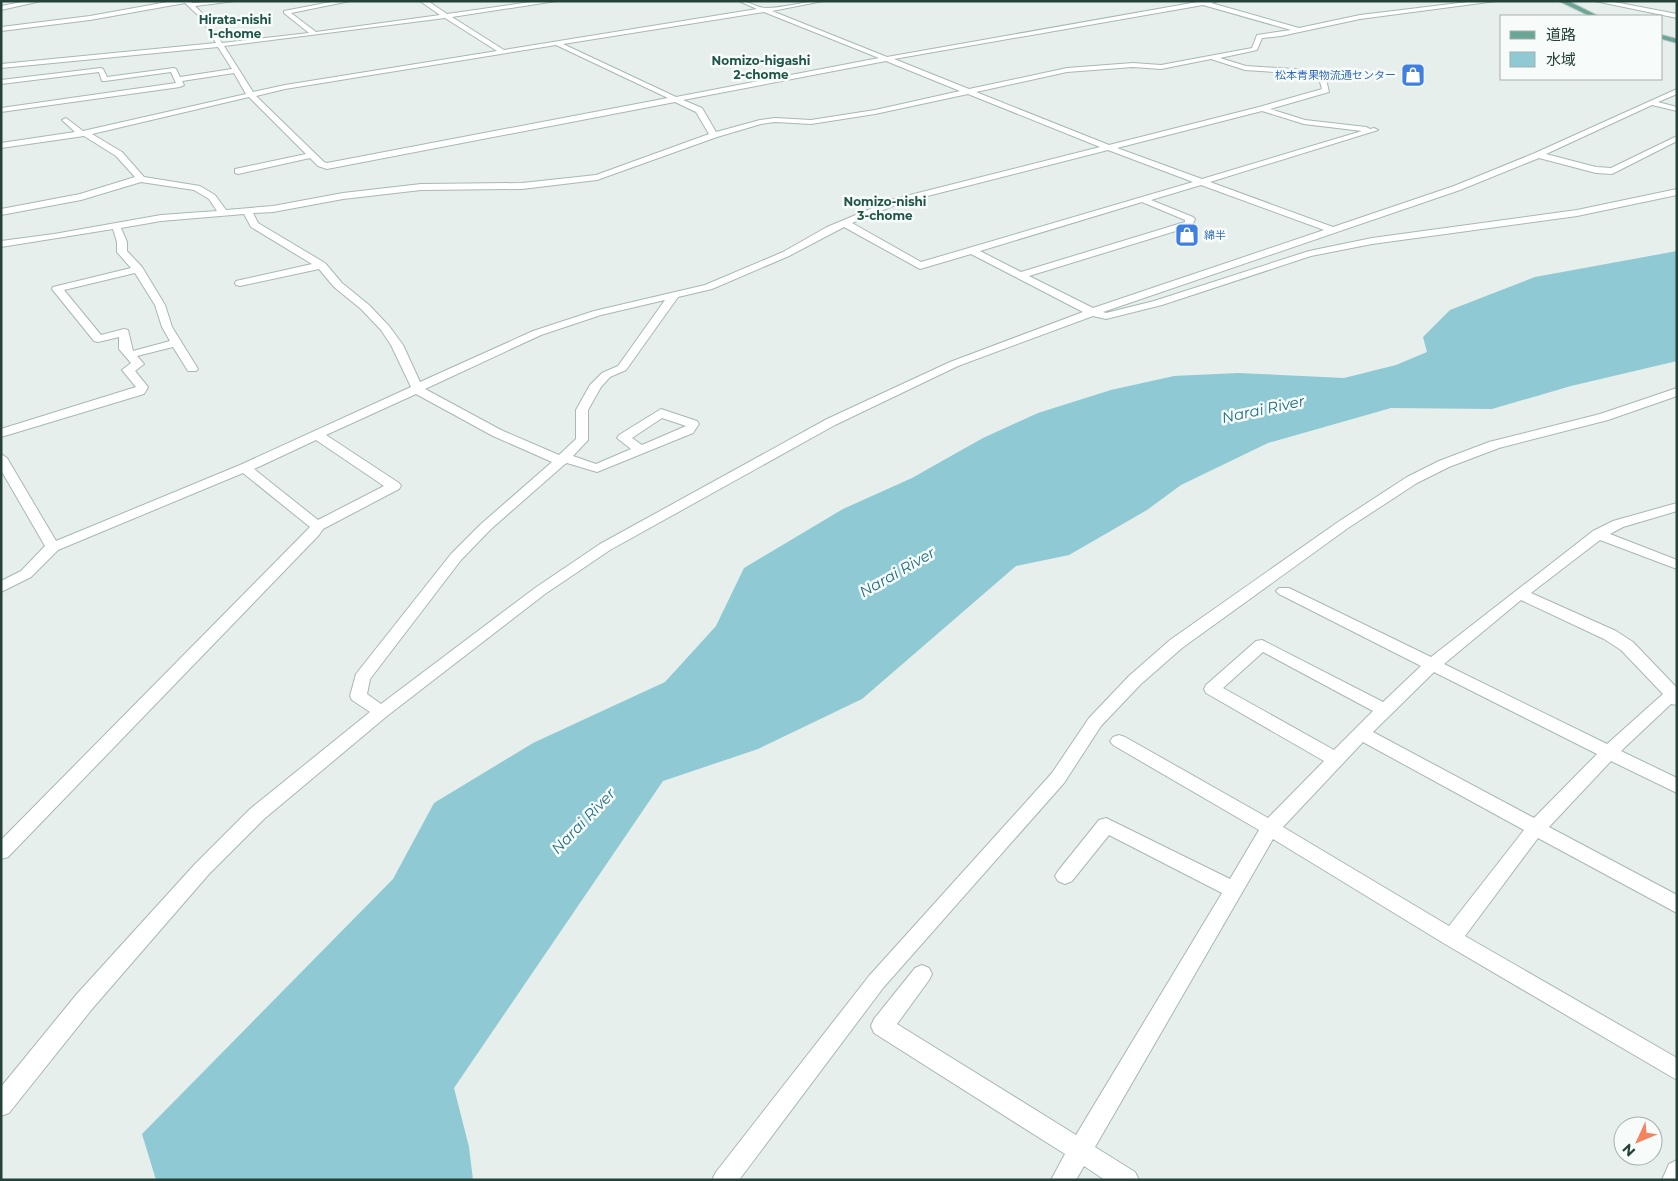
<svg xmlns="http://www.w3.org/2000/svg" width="1678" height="1181" font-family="Montserrat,'Noto Sans JP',sans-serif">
<rect width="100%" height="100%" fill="#e6efeb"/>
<!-- water -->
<path fill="#8ec9d4" d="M 1677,251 L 1677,361 L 1571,386 L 1492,409 L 1391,408 L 1268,443 L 1181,485 L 1147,510 L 1069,555 L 1016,566 L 862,699 L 758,749 L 663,781 L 454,1088 L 469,1147 L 473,1180 L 156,1180 L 142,1134 L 393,879 L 434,803 L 533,743 L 665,682 L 716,626 L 744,568 L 843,509 L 912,478 L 983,438 L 1038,413 L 1111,390 L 1174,376 L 1238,373 L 1344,378 L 1396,365 L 1427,352 L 1423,337 L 1450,310 L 1535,277 Z"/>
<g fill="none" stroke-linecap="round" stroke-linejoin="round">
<!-- minor casing -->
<g stroke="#a8b8b2" stroke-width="2">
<path id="minor" d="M 27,1 L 41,1 L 1,10 L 1,6 Z
M 173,1 L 190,1 L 192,3 L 235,1 L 195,6 L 204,15 L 222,43 L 309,33 L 284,13 L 284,11 L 336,1 L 350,1 L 291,13 L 316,32 L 440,15 L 420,1 L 428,1 L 447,14 L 538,1 L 556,1 L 452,17 L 504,50 L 757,9 L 739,1 C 749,1 757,8 766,8 C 785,8 804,1 823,1 L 772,11 L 887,57 L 1203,1 L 1218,1 L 1211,3 L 1299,28 L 1360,15 L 1476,1 L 1496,1 L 1360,19 L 1281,36 L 1262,38 L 1257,50 L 1220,58 L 1246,66 L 1324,71 L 1329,92 L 1270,109 L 1305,120 L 1366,127 L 1370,129 L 1374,128 L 1378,130 L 1210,182 L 1333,227 L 1454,186 L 1535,153 L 1677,89 L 1677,94 L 1658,102 L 1677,107 L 1677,111 L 1652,105 L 1546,154 L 1596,167 L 1611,168 L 1677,136 L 1677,141 L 1612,174 L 1596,173 L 1539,158 L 1460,190 L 1103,312 L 1106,313 L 1154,301 L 1309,251 L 1372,238 L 1577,210 L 1677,189 L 1677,195 L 1577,216 L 1372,244 L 1311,256 L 1162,305 L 1106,319 L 1093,316 L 958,366 L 835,425 L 610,550 L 545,594 L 387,716 L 264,819 L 209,874 L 92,1009 L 9,1113 L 1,1116 L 1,1087 L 76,995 L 195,864 L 250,809 L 370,712 L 352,700 L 350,696 L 356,674 L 451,554 L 481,524 L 552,462 L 493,436 L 416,394 L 326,435 L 399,483 L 401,486 L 399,489 L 323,529 L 319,535 L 8,857 L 1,859 L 1,840 L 310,527 L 243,473 L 58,550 L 31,577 L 1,592 L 1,581 L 21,571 L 45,546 L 1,470 L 1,454 L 7,458 L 56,541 L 240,465 L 411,387 L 391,345 L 381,330 L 361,309 L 334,287 L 319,269 L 240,286 L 236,285 L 235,283 L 236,281 L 312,264 L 251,227 L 244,214 L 161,221 L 121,228 L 127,242 L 127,251 L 142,267 L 165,305 L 172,327 L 198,369 L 196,371 L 188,371 L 173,347 L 137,356 L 144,364 L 135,371 L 148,387 L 144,394 L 1,437 L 1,429 L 136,387 L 122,370 L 131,363 L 119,349 L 119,337 L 98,342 L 94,341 L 52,289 L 53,287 L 131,268 L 117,252 L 117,242 L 113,229 L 1,247 L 1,241 L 54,234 L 161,215 L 217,211 L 209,199 L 194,190 L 141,182 L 81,200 L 1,215 L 1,209 L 80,194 L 135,177 L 116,156 L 84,136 L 1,148 L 1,143 L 75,132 L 62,120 L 66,118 L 83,131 L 246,94 L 234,73 L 182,81 L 184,85 L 180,87 L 1,112 L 1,108 L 176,83 L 171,72 L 105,81 L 102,81 L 99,72 L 1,84 L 1,80 L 101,68 L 103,69 L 107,77 L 174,68 L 176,69 L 180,77 L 232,69 L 218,47 L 1,68 L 1,64 L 216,43 L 200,17 L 185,3 L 90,20 L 1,31 L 1,27 L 90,16 ZM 1203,5 L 1291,30 L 1257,35 L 1252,48 L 1161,65 L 1133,63 L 1067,68 L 969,89 L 894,59 ZM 764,12 L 879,58 L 676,97 L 563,44 ZM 445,18 L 497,51 L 285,85 L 253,92 L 224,46 ZM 556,45 L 668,98 L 327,163 L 324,162 L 256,96 L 285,89 ZM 1211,59 L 1245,70 L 1318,75 L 1322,89 L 1259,107 L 1109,145 L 976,92 L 1067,72 L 1133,67 L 1161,69 ZM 886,61 L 960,91 L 875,110 L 811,120 L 775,118 L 760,120 L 716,132 L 702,108 L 683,100 ZM 968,94 L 1100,147 L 894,199 L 827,227 L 783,252 L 705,285 L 594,311 L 533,331 L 420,382 L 403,345 L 389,326 L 369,305 L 342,283 L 325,263 L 258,223 L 253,213 L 273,212 L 343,199 L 421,190 L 522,189 L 597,180 L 717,137 L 761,124 L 775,122 L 811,124 L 875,114 ZM 249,97 L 306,154 L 235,169 L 235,173 L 238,174 L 310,158 L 318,166 L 327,169 L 675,102 L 696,112 L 709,134 L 596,175 L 522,183 L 421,184 L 343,193 L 273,206 L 226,210 L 215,195 L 200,186 L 144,177 L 122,152 L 92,134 ZM 1262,111 L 1304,124 L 1362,131 L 1202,179 L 1117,148 ZM 1108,150 L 1193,182 L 921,262 L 852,223 L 900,203 ZM 1201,185 L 1324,230 L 1093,308 L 1029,276 L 1192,226 L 1195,219 L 1193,217 L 1151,200 ZM 1142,202 L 1185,220 L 1185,222 L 1021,272 L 980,251 ZM 844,227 L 920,269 L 971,254 L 1083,312 L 950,362 L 827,419 L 600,544 L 535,588 L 381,704 L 367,694 L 370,679 L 461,560 L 491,529 L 565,464 L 567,463 L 597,472 L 693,433 L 699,424 L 697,421 L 661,409 L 619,435 L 617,438 L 631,449 L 596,464 L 573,456 L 588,440 L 588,410 L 601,387 L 610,377 L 626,370 L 678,297 L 712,289 L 789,256 ZM 135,273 L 155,305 L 162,327 L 170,341 L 133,351 L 128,330 L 124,329 L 101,335 L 64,290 ZM 665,300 L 618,366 L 602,373 L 590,385 L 576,410 L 576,439 L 559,455 L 501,430 L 425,389 L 541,335 L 601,315 ZM 662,418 L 686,426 L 642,445 L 632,438 ZM 316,440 L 384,486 L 318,520 L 254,469 Z
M 1595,1 L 1609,1 L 1677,14 L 1677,18 Z
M 1677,388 L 1677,396 L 1608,420 L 1499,448 L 1449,467 L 1417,483 L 1348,528 L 1182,648 L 1141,684 L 1101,726 L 1064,783 L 883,988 L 739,1180 L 712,1180 L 716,1172 L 869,976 L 1052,773 L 1089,718 L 1129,676 L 1170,640 L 1338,522 L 1407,477 L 1439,461 L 1489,442 L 1600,414 Z
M 1677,503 L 1677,511 L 1623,527 L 1610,534 L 1677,560 L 1677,569 L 1600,540 L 1531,593 L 1616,631 L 1633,642 L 1677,688 L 1677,705 L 1671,704 L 1621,751 L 1677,778 L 1677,793 L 1611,761 L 1549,827 L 1677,895 L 1677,913 L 1538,838 L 1465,936 L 1677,1058 L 1677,1080 L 1445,944 L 1273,839 L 1095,1147 L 1135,1172 L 1139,1180 L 1105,1180 L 1084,1166 L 1076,1180 L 1051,1180 L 1065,1154 L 874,1033 L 871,1026 L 874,1019 L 915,968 L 922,965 L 929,968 L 932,974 L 929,980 L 897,1024 L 1076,1135 L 1222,893 L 1109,835 L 1072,881 L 1065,884 L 1058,881 L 1055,876 L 1058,871 L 1099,820 L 1106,818 L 1230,879 L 1259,830 L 1113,745 L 1110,741 L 1113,737 L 1119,735 L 1125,737 L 1268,818 L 1324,761 L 1206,693 L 1204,689 L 1206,685 L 1256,641 L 1262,640 L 1383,702 L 1421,666 L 1279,594 L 1276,591 L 1279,588 L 1289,588 L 1431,657 L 1593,531 L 1613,521 ZM 1521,600 L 1604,639 L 1621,650 L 1663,694 L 1607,744 L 1444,664 ZM 1263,652 L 1373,711 L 1334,750 L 1223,688 ZM 1434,672 L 1597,754 L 1534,818 L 1373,732 ZM 1363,742 L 1524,830 L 1449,926 L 1283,827 Z
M 1677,1160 L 1677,1180 L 1662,1180 L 1669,1164 Z"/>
</g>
<!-- major casing -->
<g stroke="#c2cac8" stroke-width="2">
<path id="major" d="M 1559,1 L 1568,1 L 1598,16 L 1590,16 Z
M 1662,35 L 1677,39 L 1677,43 L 1662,39 Z"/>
</g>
<!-- minor -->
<use href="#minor" fill="#fff" fill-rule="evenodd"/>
<!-- major -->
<use href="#major" fill="#6aa596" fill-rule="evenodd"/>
</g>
<!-- icons -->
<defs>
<g id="shop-square" transform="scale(1.25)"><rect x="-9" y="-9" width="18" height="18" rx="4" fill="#3f7fe0" stroke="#f7fbf9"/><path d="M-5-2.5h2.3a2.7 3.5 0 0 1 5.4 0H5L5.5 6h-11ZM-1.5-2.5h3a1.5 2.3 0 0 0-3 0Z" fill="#fff"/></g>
</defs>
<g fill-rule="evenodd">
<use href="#shop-square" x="1413" y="75"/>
<use href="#shop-square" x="1187" y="235"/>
</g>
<g text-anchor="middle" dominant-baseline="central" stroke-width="5" stroke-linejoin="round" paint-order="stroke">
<!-- far-shop labels -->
<g font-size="11" fill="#366cbe" stroke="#f7fbf9" text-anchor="end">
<text x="1396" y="75">松本青果物流通センター</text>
<text x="1204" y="235" text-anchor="start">綿半</text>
</g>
<!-- far-neighbourhood labels -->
<g font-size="12" font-weight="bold" fill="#1f5548" stroke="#f7fbf9">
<text x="235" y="19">Hirata-nishi<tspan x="235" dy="14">1-chome</tspan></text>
<text x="761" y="60">Nomizo-higashi<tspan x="761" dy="14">2-chome</tspan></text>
<text x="885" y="201">Nomizo-nishi<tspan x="885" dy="14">3-chome</tspan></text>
</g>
<!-- water labels -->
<g font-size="15" font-style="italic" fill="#1c6f80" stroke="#f7fbf9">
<text transform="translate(1263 409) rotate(-12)">Narai River</text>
<text transform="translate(897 572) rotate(-30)">Narai River</text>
<text transform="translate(583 821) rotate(-46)">Narai River</text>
</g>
</g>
<!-- border -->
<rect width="1678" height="1181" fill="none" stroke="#24423a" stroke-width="5"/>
<!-- legend -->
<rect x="1500" y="15" width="162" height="65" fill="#f7fbf9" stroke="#a3b1ad"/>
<rect x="1510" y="31" width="25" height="8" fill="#6aa596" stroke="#a3b1ad"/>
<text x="1546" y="40" font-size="15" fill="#24423a">道路</text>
<rect x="1510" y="52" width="25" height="15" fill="#8ec9d4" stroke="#a3b1ad"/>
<text x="1546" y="65" font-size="15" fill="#24423a">水域</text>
<!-- north arrow -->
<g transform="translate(1638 1141) rotate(226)"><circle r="24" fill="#f7fbf9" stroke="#a3b1ad"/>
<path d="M0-4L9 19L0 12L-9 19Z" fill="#f4845f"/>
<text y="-8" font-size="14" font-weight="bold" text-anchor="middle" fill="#24423a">N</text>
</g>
</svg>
